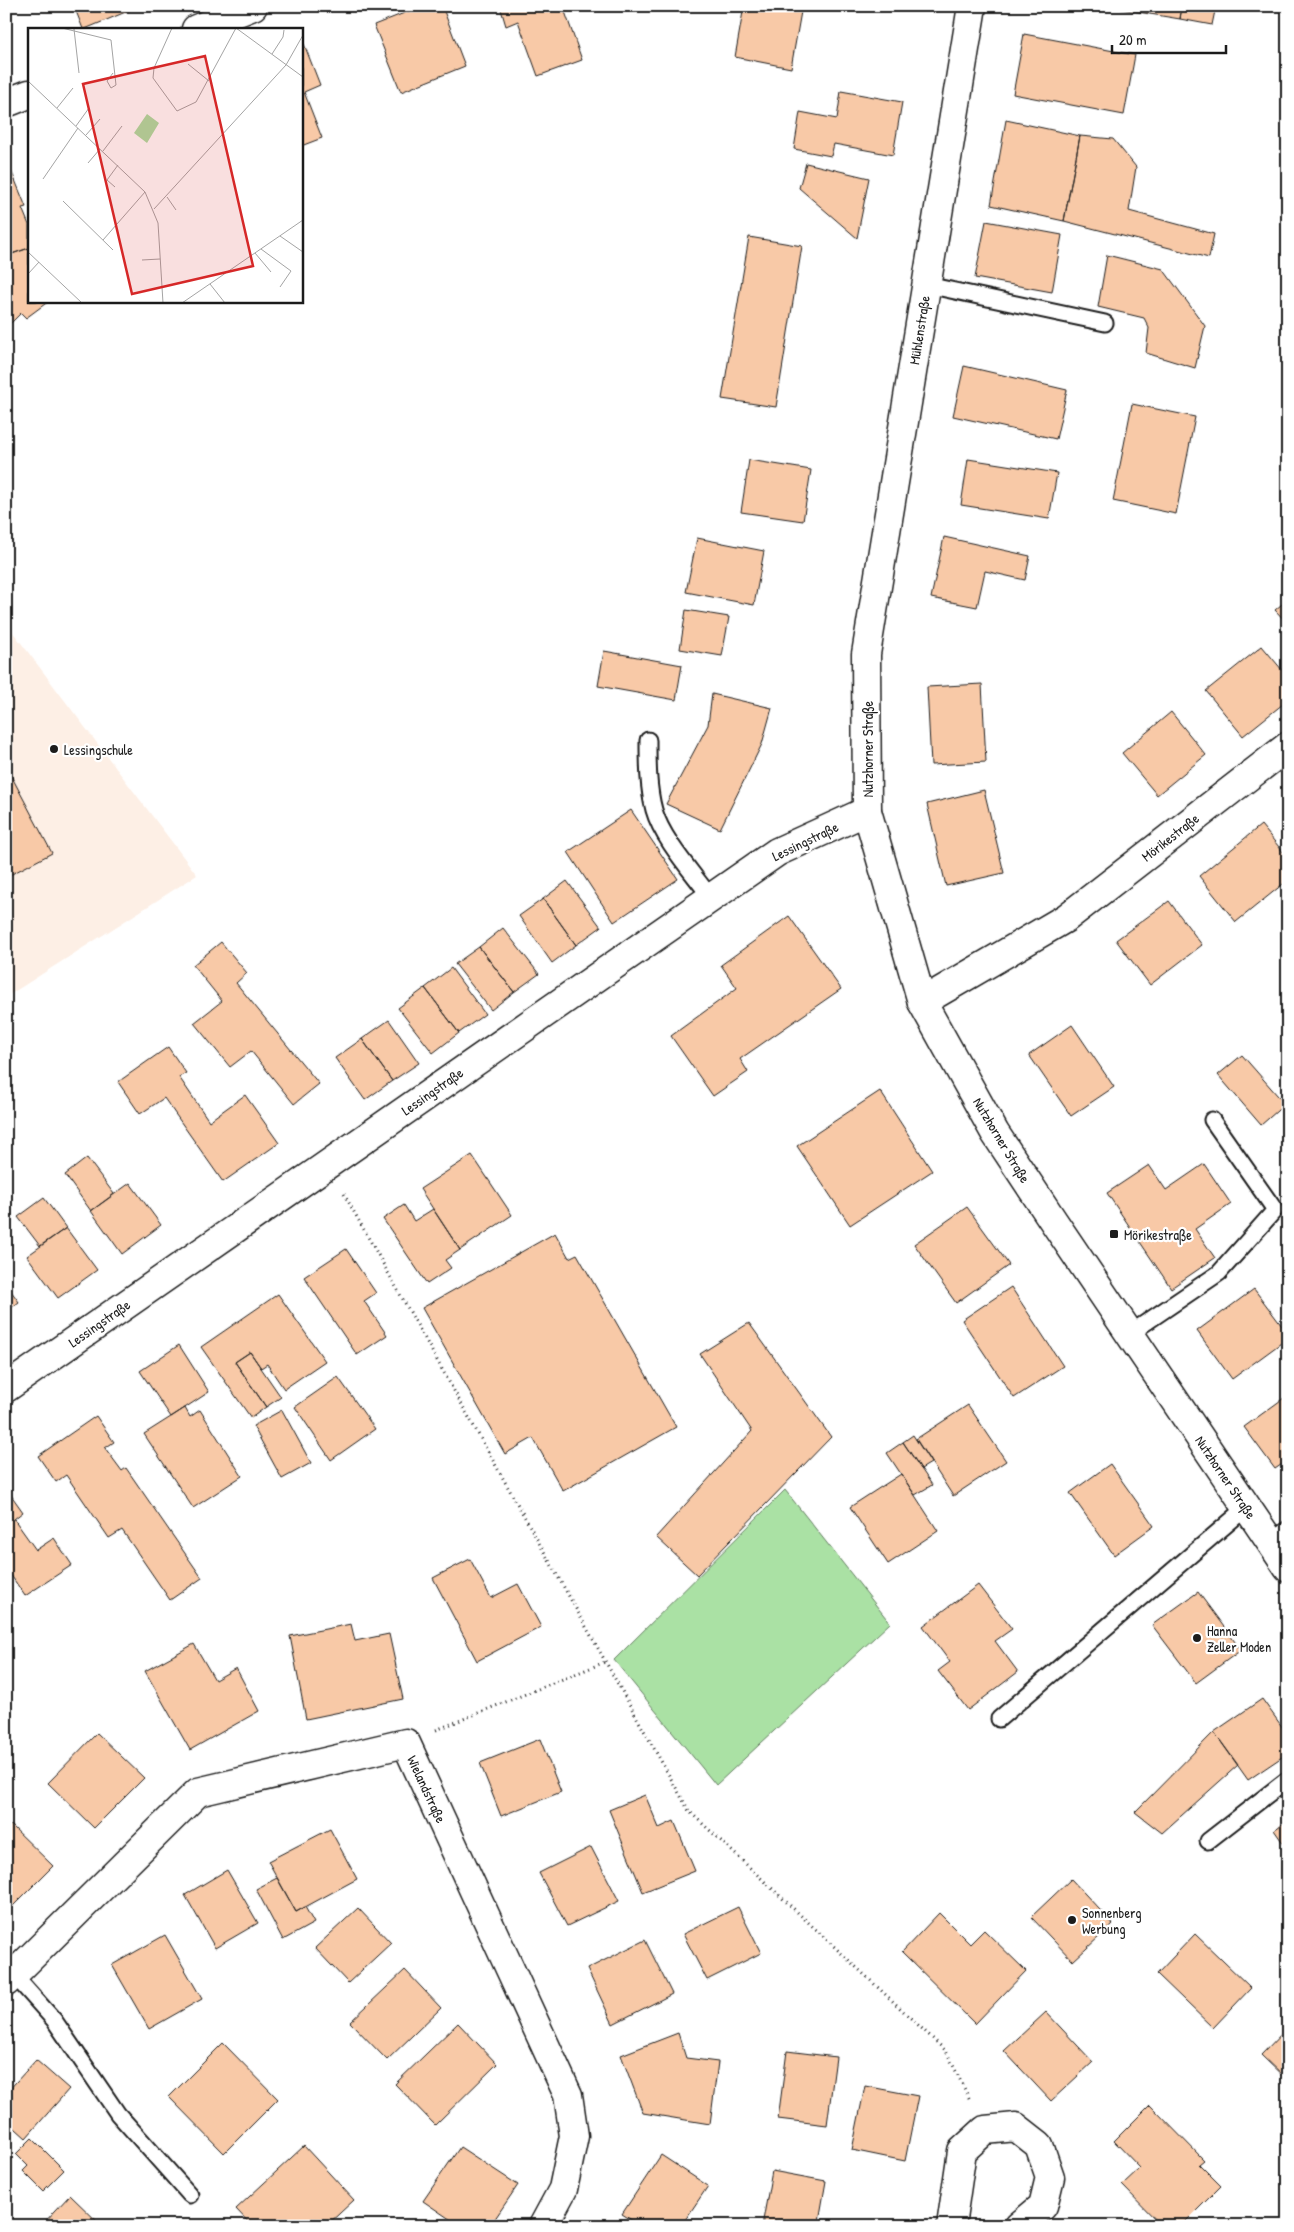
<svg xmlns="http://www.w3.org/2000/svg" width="1294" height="2232" font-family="'Patrick Hand',sans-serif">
<rect width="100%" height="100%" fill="#fff"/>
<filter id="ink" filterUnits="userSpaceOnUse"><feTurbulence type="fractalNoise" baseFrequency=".02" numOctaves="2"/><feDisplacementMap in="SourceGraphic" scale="10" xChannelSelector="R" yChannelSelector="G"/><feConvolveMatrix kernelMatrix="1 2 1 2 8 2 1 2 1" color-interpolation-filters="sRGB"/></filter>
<g filter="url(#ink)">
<!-- built -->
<path fill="#fdefe5" d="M 6,623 L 197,875 L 6,997 Z"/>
<!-- green -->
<path fill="#aae1a4" stroke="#637e60" d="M 785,1490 L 890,1623 L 716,1785 L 614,1660 Z"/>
<!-- building -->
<path fill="#f8c9a7" stroke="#1c1c1c" d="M 74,6 L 140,6 L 85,29 L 83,29 Z
M 422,6 L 442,6 L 465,66 L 401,92 L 374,25 Z
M 500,6 L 563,6 L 582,60 L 538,76 L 518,21 L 506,26 Z
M 744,6 L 802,6 L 791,68 L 735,57 Z
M 1122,6 L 1151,6 L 1150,14 L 1121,9 Z
M 1151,6 L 1182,6 L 1180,19 L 1150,14 Z
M 1182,6 L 1216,6 L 1212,25 L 1180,19 Z
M 1024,34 L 1135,55 L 1124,115 L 1013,94 Z
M 304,44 L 320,85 L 304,92 L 322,138 L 301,146 L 301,45 Z
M 841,91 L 902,102 L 893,155 L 834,144 L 831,156 L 794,149 L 800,112 L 837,119 Z
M 1006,120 L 1080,136 L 1064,221 L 991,205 Z
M 1080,136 L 1113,139 L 1136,167 L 1129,211 L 1214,234 L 1209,258 L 1064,221 Z
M 6,158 L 15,180 L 6,183 Z
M 806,163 L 869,178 L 857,238 L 799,188 Z
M 15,180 L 26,207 L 22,208 L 29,225 L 29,248 L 6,256 L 6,183 Z
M 986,221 L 1062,235 L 1052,292 L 975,278 Z
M 749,237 L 802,246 L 776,407 L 722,399 Z
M 29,248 L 29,301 L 49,301 L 26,318 L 21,313 L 7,327 L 6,256 Z
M 1107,255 L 1163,269 L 1205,326 L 1195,368 L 1146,353 L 1149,328 L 1144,318 L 1098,307 Z
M 964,366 L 1067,390 L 1056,439 L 953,416 Z
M 1132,404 L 1195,417 L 1176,514 L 1113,501 Z
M 968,459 L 1057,473 L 1049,519 L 961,505 Z
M 749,460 L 811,470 L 803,521 L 741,512 Z
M 944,537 L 1030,556 L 1025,580 L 985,571 L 977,607 L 931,598 Z
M 697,538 L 764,551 L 754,605 L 686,592 Z
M 1288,599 L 1288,624 L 1275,610 Z
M 686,610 L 729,617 L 722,656 L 680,649 Z
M 1262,646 L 1288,677 L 1288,700 L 1243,736 L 1206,691 Z
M 604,651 L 682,665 L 676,700 L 598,686 Z
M 982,684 L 986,762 L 931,765 L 927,687 Z
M 712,694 L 772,708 L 762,744 L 720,829 L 666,804 L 708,725 Z
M 1171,712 L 1206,755 L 1157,795 L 1122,753 Z
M 6,766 L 52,853 L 6,877 Z
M 984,790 L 1004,873 L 946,886 L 927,804 Z
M 631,810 L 678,879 L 614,922 L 568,852 Z
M 1261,825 L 1288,858 L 1288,880 L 1236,922 L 1199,876 Z
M 567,881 L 601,927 L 576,945 L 543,899 Z
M 543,899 L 576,945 L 552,963 L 519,916 Z
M 1169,901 L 1202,945 L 1150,985 L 1116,940 Z
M 789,916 L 841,989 L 740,1059 L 748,1072 L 713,1096 L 671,1036 L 737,988 L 721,965 Z
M 503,928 L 539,974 L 514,992 L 479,947 Z
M 221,942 L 247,973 L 236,983 L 319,1084 L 294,1104 L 251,1051 L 230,1067 L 194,1023 L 222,1001 L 193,965 Z
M 479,947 L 514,992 L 491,1010 L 455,964 Z
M 451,968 L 485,1014 L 459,1033 L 425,988 Z
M 425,988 L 459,1033 L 433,1053 L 398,1008 Z
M 389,1020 L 419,1063 L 392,1081 L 362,1039 Z
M 1072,1025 L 1114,1087 L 1071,1116 L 1029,1055 Z
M 362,1039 L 392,1081 L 365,1100 L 335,1058 Z
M 168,1047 L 186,1073 L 179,1077 L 209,1121 L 245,1095 L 279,1143 L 223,1182 L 164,1098 L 140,1114 L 118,1082 Z
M 1242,1055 L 1285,1104 L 1261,1125 L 1218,1075 Z
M 880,1091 L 932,1171 L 850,1225 L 797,1146 Z
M 472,1155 L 512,1215 L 460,1250 L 420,1189 Z
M 87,1158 L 114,1194 L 91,1211 L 65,1175 Z
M 1204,1164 L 1231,1204 L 1195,1229 L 1215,1258 L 1171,1288 L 1107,1193 L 1149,1165 L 1166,1190 Z
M 130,1183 L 161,1225 L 122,1254 L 91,1211 Z
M 44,1198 L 66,1228 L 40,1246 L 18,1217 Z
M 404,1205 L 414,1221 L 433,1209 L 460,1250 L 445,1260 L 451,1268 L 427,1284 L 383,1219 Z
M 967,1207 L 1009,1265 L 956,1303 L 914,1244 Z
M 66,1228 L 97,1270 L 58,1298 L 27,1256 Z
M 555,1233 L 569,1258 L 577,1254 L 676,1427 L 563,1491 L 533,1438 L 505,1454 L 422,1308 Z
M 346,1249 L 376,1293 L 364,1301 L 387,1335 L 357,1355 L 304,1277 Z
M 6,1284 L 19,1302 L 6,1312 Z
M 1011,1287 L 1063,1366 L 1014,1398 L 962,1320 Z
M 1254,1289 L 1288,1334 L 1288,1338 L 1232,1379 L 1197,1331 Z
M 278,1294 L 325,1361 L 284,1389 L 267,1364 L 261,1368 L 250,1352 L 235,1362 L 266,1407 L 251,1418 L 201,1347 Z
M 749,1323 L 831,1437 L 697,1575 L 656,1537 L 752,1431 L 700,1354 Z
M 179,1345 L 209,1392 L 171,1417 L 140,1371 Z
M 250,1352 L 281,1397 L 266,1407 L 235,1362 Z
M 338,1377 L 375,1429 L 331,1460 L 295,1407 Z
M 1288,1395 L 1288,1460 L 1275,1469 L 1244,1427 Z
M 968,1405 L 1006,1461 L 953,1496 L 916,1439 Z
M 185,1408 L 190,1417 L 200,1410 L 242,1476 L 193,1508 L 144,1434 Z
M 282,1410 L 311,1463 L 282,1479 L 253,1426 Z
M 96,1416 L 114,1442 L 105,1448 L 122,1471 L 126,1468 L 202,1578 L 170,1600 L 122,1530 L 109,1538 L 66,1475 L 56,1482 L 38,1456 Z
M 913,1435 L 931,1463 L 921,1469 L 903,1442 Z
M 903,1442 L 932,1485 L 915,1495 L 887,1453 Z
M 1110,1464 L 1154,1526 L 1114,1555 L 1070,1493 Z
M 901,1474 L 938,1531 L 888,1564 L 850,1507 Z
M 6,1488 L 23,1512 L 14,1519 L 36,1550 L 54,1538 L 72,1565 L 25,1596 L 6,1568 Z
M 470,1559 L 491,1598 L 518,1584 L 541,1627 L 477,1661 L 433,1578 Z
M 978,1585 L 1012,1629 L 995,1641 L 1018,1672 L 968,1710 L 938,1671 L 950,1662 L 923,1626 Z
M 1198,1592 L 1241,1650 L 1196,1683 L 1152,1625 Z
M 351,1624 L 355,1641 L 389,1634 L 403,1699 L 306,1719 L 290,1636 Z
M 194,1644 L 215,1680 L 236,1668 L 259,1711 L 190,1750 L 145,1671 Z
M 1262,1699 L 1288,1735 L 1288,1753 L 1248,1780 L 1214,1732 Z
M 1214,1732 L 1238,1765 L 1162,1833 L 1135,1812 Z
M 97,1733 L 144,1778 L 94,1828 L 48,1783 Z
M 540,1739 L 561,1792 L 501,1816 L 480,1763 Z
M 645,1795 L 659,1828 L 674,1821 L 695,1871 L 643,1892 L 609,1810 Z
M 1288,1820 L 1288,1850 L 1274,1830 Z
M 11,1825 L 53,1866 L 10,1909 L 6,1905 L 6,1830 Z
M 330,1829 L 357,1879 L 296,1912 L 268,1861 Z
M 591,1847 L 619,1901 L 567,1926 L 539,1873 Z
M 227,1870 L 258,1923 L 215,1948 L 185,1895 Z
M 277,1878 L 296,1912 L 305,1907 L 314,1923 L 283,1940 L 256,1889 Z
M 1071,1879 L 1113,1924 L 1073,1961 L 1031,1917 Z
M 738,1907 L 761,1953 L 707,1980 L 683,1934 Z
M 358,1908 L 391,1943 L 348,1983 L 315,1948 Z
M 939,1913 L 970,1944 L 984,1930 L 1026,1971 L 975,2024 L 902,1952 Z
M 1195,1934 L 1251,1988 L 1213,2028 L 1157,1974 Z
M 165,1935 L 202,1999 L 149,2029 L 112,1965 Z
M 645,1940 L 672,1994 L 613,2024 L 587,1969 Z
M 405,1970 L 441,2008 L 387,2060 L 350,2022 Z
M 1046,2012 L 1093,2062 L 1051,2101 L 1004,2051 Z
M 458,2023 L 497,2064 L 435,2125 L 395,2084 Z
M 1288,2027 L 1288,2081 L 1261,2055 Z
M 678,2033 L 686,2058 L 718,2062 L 710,2124 L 643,2113 L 621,2055 Z
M 223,2043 L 278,2099 L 224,2153 L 169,2097 Z
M 787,2051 L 836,2057 L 827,2125 L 778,2119 Z
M 36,2060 L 69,2089 L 26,2138 L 6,2120 L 6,2093 Z
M 865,2086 L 918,2096 L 905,2161 L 852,2150 Z
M 1150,2105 L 1204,2160 L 1199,2164 L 1221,2186 L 1181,2226 L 1162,2226 L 1122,2185 L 1140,2168 L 1114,2141 Z
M 32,2138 L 64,2170 L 43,2191 L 23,2171 L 28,2166 L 16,2154 Z
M 304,2146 L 354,2200 L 326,2226 L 252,2226 L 236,2209 Z
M 460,2147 L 518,2185 L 490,2226 L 460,2226 L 423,2201 Z
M 661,2155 L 708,2186 L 681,2226 L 641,2226 L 622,2214 Z
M 772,2171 L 826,2181 L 819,2221 L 849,2226 L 762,2226 Z
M 70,2195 L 102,2226 L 41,2226 Z"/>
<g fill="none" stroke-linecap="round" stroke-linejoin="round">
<!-- service casing -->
<g stroke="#1c1c1c" stroke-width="19">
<path id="service" d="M 927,285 L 1105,323
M 648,740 C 648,763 648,788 654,810 C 662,839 693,873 711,898
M 1129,1334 L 1219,1273 L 1275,1210 L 1212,1120
M 1270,1542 L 1288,1529
M 999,1719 L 1247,1507
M 1208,1841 L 1288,1779
M 14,1975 L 54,2020 L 118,2114 L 190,2195"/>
</g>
<!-- minor casing -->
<g stroke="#1c1c1c" stroke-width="31">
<path id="minor" d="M 196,29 L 253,6
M 6,103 L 29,94
M 922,1002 L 1066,918 L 1288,746
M 6,1388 L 777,852 L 867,811
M 6,1982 L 198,1792 L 406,1743 L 568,2095 L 574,2136 L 563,2189 L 543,2226
M 951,2226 L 962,2151 L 985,2130 L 1016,2127 L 1039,2145 L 1050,2177 L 1043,2206 L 1019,2226"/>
</g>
<!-- secondary casing -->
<g stroke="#1c1c1c" stroke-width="31">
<path id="secondary" d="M 972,6 L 866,654 L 867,811 L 922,1002 L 995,1133 L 1054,1222 L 1288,1568"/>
</g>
<!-- path -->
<path stroke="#1c1c1c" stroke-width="3" stroke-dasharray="1 4" stroke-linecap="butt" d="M 344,1194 L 689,1811 L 946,2051 L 970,2100
M 436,1730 L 605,1662"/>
<!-- service -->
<use href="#service" stroke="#fff" stroke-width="15"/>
<!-- minor -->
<use href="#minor" stroke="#fff" stroke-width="28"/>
<!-- secondary -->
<use href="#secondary" stroke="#fff" stroke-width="28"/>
</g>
</g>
<!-- markers -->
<g fill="#1c1c1c" stroke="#fff" stroke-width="2">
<circle cx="54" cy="749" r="5"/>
<rect x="1109" y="1229" width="10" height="10" rx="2.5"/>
<circle cx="1197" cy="1638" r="5"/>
<circle cx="1072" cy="1920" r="5"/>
</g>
<g text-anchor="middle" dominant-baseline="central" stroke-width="4.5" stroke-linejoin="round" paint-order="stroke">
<!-- street labels -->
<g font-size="14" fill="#1c1c1c" stroke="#fff">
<text transform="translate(919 330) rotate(-81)">Mühlenstraße</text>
<text transform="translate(867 749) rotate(-90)">Nutzhorner Straße</text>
<text transform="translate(1170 837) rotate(-38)">Mörikestraße</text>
<text transform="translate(805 841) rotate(-26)">Lessingstraße</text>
<text transform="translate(432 1091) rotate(-35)">Lessingstraße</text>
<text transform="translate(1002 1140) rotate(59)">Nutzhorner Straße</text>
<text transform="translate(99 1323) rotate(-35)">Lessingstraße</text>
<text transform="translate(1226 1477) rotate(56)">Nutzhorner Straße</text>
<text transform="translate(427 1789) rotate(65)">Wielandstraße</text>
</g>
<!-- poi labels -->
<g font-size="14" fill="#1c1c1c" stroke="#fff" text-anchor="start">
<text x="64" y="749">Lessingschule</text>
<text x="1124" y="1234">Mörikestraße</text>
<text x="1207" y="1630">Hanna<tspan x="1207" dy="16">Zeller Moden</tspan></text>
<text x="1082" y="1912">Sonnenberg<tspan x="1082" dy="16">Werbung</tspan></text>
</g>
</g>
<!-- overview -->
<g transform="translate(28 28)">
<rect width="275" height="275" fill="#fff"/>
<path d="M 119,86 L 131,95 L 119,115 L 106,105 Z" fill="#aae1a4"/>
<path fill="none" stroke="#a4a4a4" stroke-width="1" d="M 34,0 L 83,12 L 88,57 L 83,60 L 79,53 L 85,45M 144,0 L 126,40 L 125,50 L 149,83 L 168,74 L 208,0M 208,0 L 275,49M 46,1 L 51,45M 244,26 L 255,9 L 256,2M 160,36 L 181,53M 0,53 L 117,164 L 130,195 L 135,275M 29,80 L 45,60M 48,98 L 61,80M 58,107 L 72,91M 75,123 L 94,98M 60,135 L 72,121M 15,151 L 50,100M 87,159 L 79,152 L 90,137M 139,169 L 148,182M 35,173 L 85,222M 126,181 L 258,37 L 275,7M 252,208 L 275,224M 75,212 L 117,164M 233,221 L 263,243 L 252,259M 0,224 L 54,275M 227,225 L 243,244M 114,232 L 132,231M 0,246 L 11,234M 182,256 L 197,275M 154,275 L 275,192"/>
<path fill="#d62828" fill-opacity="0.15" stroke="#d62828" stroke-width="2.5" d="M 177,28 L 225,238 L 104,266 L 55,56 Z"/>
<rect width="275" height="275" fill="none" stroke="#1c1c1c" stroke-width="2.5"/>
</g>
<!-- margin -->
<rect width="1294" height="2232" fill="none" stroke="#fff" stroke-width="25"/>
<rect x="12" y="12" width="1269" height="2207" fill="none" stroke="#1c1c1c" stroke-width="2" filter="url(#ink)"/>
<!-- scale -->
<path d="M1112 45v8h114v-8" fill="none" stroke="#1c1c1c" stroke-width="2.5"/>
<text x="1119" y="45" font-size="15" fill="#1c1c1c" stroke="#ffffff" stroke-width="4" paint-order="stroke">20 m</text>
</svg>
